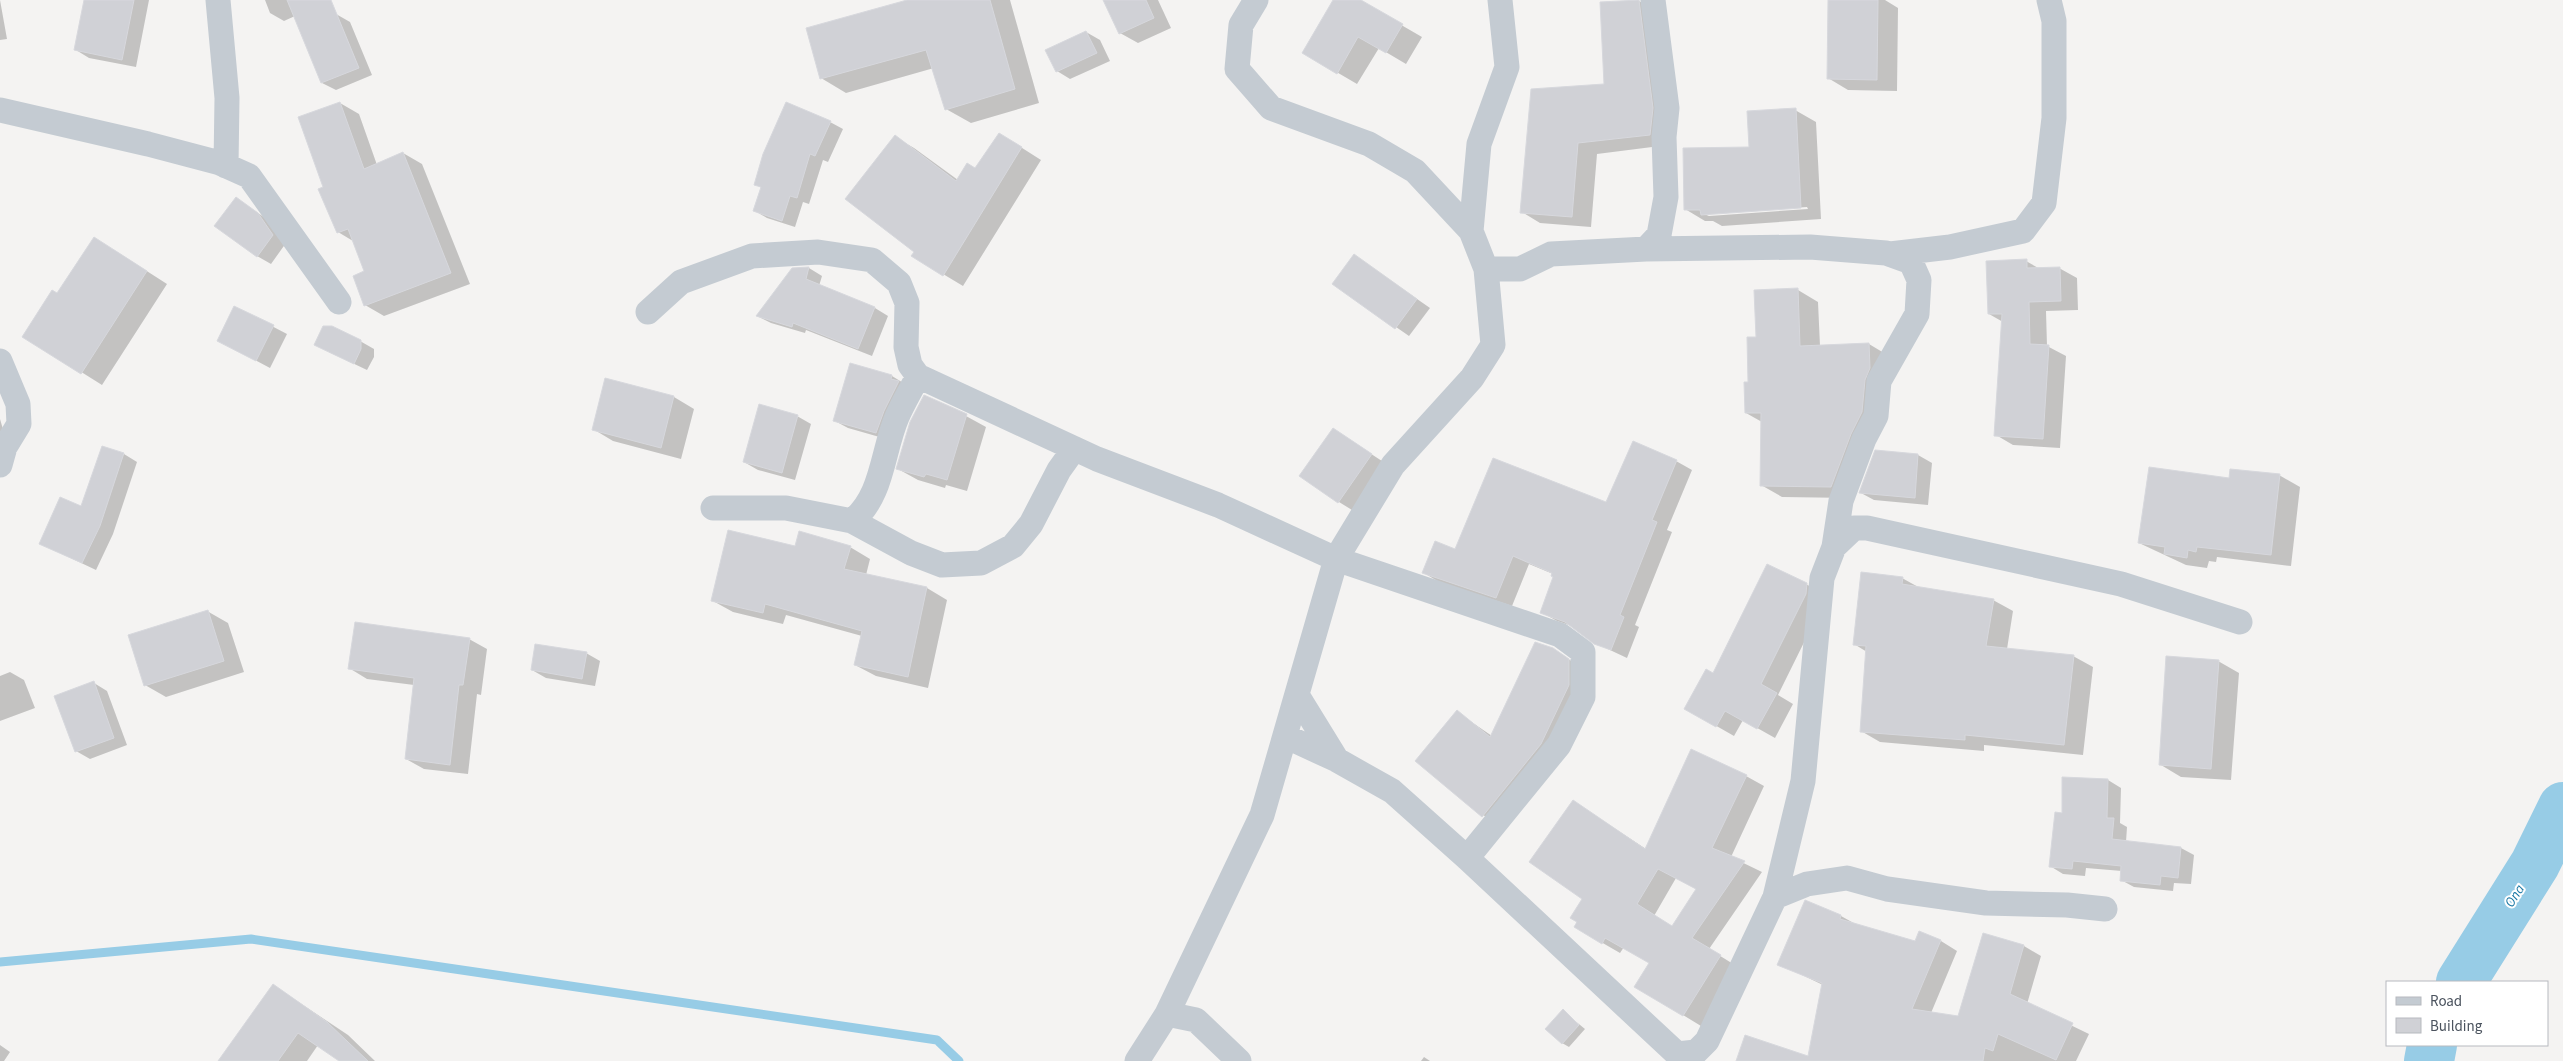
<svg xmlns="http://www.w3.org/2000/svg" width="2563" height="1061" font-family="'Source Sans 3',sans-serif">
<rect width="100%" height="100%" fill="#f4f3f2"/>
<!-- shadow -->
<path fill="#0003" fill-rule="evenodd" d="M 0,0 L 7,39 L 0,40 Z
M 85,0 L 149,0 L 136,67 L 89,58 L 76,50 Z
M 265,0 L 330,0 L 336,14 L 350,22 L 372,75 L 336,90 L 322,83 L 295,16 L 284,21 L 270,13 Z
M 912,0 L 1010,0 L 1039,103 L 971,123 L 946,109 L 934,68 L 846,93 L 821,78 Z
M 1105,0 L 1158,0 L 1171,28 L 1138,43 L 1120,33 Z
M 1334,0 L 1358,0 L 1422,37 L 1406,64 L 1379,48 L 1357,84 L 1304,53 Z
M 1829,0 L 1885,0 L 1898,8 L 1897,91 L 1848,90 L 1828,78 Z
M 1639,1 L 1657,12 L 1668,145 L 1597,154 L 1591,227 L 1540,223 L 1522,212 L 1605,85 Z
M 1086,32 L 1100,40 L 1110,61 L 1070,79 L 1057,71 Z
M 340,103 L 359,114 L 377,165 L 403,153 L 422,164 L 470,284 L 384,316 L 365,305 L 365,272 L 353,241 L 338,232 L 325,187 Z
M 1795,110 L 1816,122 L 1821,219 L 1722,226 L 1713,221 L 1705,221 L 1685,209 ZM 1807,207 L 1808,209 L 1709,216 L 1704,214 Z
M 830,122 L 843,129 L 828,162 L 823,160 L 809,204 L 803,202 L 795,227 L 767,218 L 755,211 L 762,188 L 755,184 Z
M 895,137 L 914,148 L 958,180 L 1019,146 L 1041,160 L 963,286 L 913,256 L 915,252 Z
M 236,198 L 271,222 L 286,243 L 271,264 L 257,256 Z
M 114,250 L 167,284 L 102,385 L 24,336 L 58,294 Z
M 1354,255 L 1430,308 L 1409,336 L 1334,284 Z
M 2026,261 L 2040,269 L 2059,268 L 2077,278 L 2078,310 L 2046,311 L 2047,346 L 2066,356 L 2060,448 L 2013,445 L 1996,435 L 2003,322 L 1989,314 Z
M 809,268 L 822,276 L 819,286 L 875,308 L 888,316 L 872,356 L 806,330 L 805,333 L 771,323 L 757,316 L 793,269 Z
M 1798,290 L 1818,302 L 1820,346 L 1869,344 L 1889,356 L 1851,498 L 1782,497 L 1761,485 L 1762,422 L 1746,413 L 1757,338 L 1755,291 Z
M 235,307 L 287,334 L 270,368 L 232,348 Z
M 360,341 L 374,349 L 374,357 L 367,370 L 329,352 Z
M 851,364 L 892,376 L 905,384 L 890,440 L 848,428 L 835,421 Z
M 674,397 L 694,409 L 681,459 L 613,441 L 593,429 Z
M 797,416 L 811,424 L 795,480 L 758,470 L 744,462 Z
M 966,416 L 986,427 L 967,491 L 946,485 L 945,488 L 918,480 L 898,469 Z
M 0,419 L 7,443 L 0,445 Z
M 1333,429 L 1385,463 L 1352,510 L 1339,502 Z
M 102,447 L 124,454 L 137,462 L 113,534 L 96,570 L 41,544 L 82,508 Z
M 1876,452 L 1918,455 L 1932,463 L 1928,505 L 1874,500 L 1861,493 Z
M 1676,461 L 1692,470 L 1667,530 L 1672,532 L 1635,625 L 1639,627 L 1627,658 L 1595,643 L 1575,627 L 1557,621 L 1541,612 L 1555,577 L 1553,574 L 1529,564 L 1512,606 L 1439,582 L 1424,573 L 1456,551 L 1607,504 Z
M 2279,475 L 2300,487 L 2291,566 L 2217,557 L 2216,562 L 2209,561 L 2207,568 L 2186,565 L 2139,543 L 2230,479 Z
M 795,547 L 850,547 L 870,559 L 866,575 L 927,588 L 947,600 L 928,688 L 876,676 L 855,665 L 862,636 L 786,615 L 783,624 L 733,612 L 713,601 Z
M 1902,578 L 1920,588 L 1993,600 L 2013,611 L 2007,649 L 2073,656 L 2093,667 L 2083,755 L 1984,745 L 1984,751 L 1880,742 L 1861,731 L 1867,652 L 1854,644 Z
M 1806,584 L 1824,595 L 1823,604 L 1778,695 L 1793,704 L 1775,738 L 1743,720 L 1734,736 L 1685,708 L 1714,674 Z
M 207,611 L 228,623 L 244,672 L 166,697 L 145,685 Z
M 469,639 L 487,649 L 481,695 L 477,694 L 468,774 L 424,769 L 406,759 L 414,685 L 367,679 L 349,668 Z
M 1553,649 L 1585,670 L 1585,695 L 1500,825 L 1483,815 L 1457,712 L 1492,736 Z
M 586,653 L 600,661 L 595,686 L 546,678 L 532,670 Z
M 2218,661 L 2239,673 L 2231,780 L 2181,777 L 2161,765 Z
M 10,672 L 24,680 L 35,708 L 0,721 L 0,676 Z
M 94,683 L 107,691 L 127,745 L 90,759 L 76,751 Z
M 1746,776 L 1764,786 L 1731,857 L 1762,872 L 1709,949 L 1738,967 L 1701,1026 L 1683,1015 L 1650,963 L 1624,947 L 1620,953 L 1575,927 L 1584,898 L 1573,801 L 1646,849 ZM 1676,878 L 1698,890 L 1673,927 L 1654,916 Z
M 2108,780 L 2121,788 L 2120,823 L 2127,827 L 2126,842 L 2181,848 L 2194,855 L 2191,884 L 2174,883 L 2173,891 L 2134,887 L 2121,880 L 2122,871 L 2086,868 L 2085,876 L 2063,874 L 2050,866 L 2063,814 Z
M 1806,902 L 1841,916 L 1859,926 L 1916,943 L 1941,941 L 1957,951 L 1931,1013 L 1959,1017 L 1984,934 L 2024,946 L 2041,956 L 2027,1004 L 2089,1034 L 2076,1061 L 1737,1061 L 1809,1058 L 1823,985 L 1779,964 Z
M 273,985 L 348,1035 L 375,1061 L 341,1061 L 318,1045 L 307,1061 L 219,1061 Z
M 1563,1011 L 1585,1029 L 1569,1047 L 1562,1043 Z
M 0,1045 L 10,1052 L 4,1061 L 0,1061 Z
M 1424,1057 L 1430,1061 L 1421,1061 Z"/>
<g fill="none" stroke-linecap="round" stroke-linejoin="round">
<!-- stream -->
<path stroke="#97cce6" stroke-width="9" d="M 0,962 L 251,939 L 937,1040 L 959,1061"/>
<!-- river -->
<path stroke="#97cce6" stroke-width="50" d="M 2461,982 L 2535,864 L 2563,807
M 2429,1061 L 2432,1045"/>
</g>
<!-- building -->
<path fill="#d0d1d6" stroke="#d7d8dd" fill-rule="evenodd" d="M 84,0 L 134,0 L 122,60 L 74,50 Z
M 287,0 L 331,0 L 359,68 L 321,83 Z
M 907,0 L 990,0 L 1015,89 L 945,110 L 926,50 L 820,79 L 806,28 Z
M 1103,0 L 1146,0 L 1154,18 L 1119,34 Z
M 1333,0 L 1361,0 L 1403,24 L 1386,53 L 1358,37 L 1337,74 L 1302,53 Z
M 1639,0 L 1653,108 L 1650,135 L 1578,143 L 1572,217 L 1520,213 L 1531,89 L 1604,84 L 1600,2 Z
M 1828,0 L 1878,0 L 1877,80 L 1827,79 Z
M 1086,31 L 1097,53 L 1056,72 L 1045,50 Z
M 340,102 L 364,169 L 403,152 L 451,273 L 364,306 L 353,276 L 364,271 L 348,229 L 337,233 L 318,189 L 323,187 L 298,117 Z
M 786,102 L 831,121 L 815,156 L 810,154 L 797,198 L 790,196 L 782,221 L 753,211 L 761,187 L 754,185 L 763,154 Z
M 1796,108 L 1801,208 L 1701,215 L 1700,210 L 1684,210 L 1683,148 L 1749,147 L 1747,111 Z
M 999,133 L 1022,147 L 943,276 L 911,256 L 914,252 L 845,199 L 895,135 L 956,181 L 967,163 L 975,168 Z
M 236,197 L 258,213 L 273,235 L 257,257 L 214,226 Z
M 94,237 L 147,271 L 81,374 L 22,337 L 52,290 L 57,293 Z
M 1354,254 L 1417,299 L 1395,329 L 1332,284 Z
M 2027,259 L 2027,268 L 2060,267 L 2061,301 L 2029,302 L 2030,344 L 2049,345 L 2043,439 L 1994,436 L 2002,314 L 1988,314 L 1986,261 Z
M 809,267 L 806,279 L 875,307 L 858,349 L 793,323 L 792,327 L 756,316 L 792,268 Z
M 1798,288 L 1800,346 L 1869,343 L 1870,368 L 1865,380 L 1862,412 L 1851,434 L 1831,487 L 1760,486 L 1761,413 L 1745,413 L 1744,382 L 1748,382 L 1747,337 L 1756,337 L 1754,290 Z
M 234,306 L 274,325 L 256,361 L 217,341 Z
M 323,326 L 332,326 L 361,340 L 361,349 L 354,364 L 314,345 Z
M 850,363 L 892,375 L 891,379 L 899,381 L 884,411 L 876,433 L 833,421 Z
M 605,378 L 674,396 L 661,448 L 592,430 Z
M 924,395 L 967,414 L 947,480 L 926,474 L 924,477 L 896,469 L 910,422 Z
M 759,404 L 798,415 L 782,473 L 743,462 Z
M 1333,428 L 1372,454 L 1338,503 L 1299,476 Z
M 1633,441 L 1677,460 L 1652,520 L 1657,522 L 1620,615 L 1624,617 L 1611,650 L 1594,644 L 1565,622 L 1540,613 L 1553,577 L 1551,576 L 1552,573 L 1513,556 L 1496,598 L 1422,573 L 1435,541 L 1455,549 L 1493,458 L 1606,502 Z
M 102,446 L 124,453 L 100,526 L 82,563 L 39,544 L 60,497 L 81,506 Z
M 1875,450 L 1918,454 L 1915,498 L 1859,493 Z
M 2149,467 L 2229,478 L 2230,469 L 2280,474 L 2271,555 L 2197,547 L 2196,552 L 2188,550 L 2187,558 L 2164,554 L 2165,547 L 2138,543 Z
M 728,530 L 795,546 L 799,531 L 851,546 L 844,569 L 927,587 L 908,677 L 854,665 L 862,631 L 765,604 L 763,613 L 711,601 Z
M 1767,564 L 1807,583 L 1806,594 L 1761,684 L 1777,693 L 1757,729 L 1725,711 L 1716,727 L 1684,709 L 1706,669 L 1713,673 Z
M 1861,572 L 1903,577 L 1902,584 L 1994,599 L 1986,646 L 2074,655 L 2064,745 L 1965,735 L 1965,740 L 1860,732 L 1866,646 L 1853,645 Z
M 208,610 L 224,661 L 144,686 L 128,635 Z
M 355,622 L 470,638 L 463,685 L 459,685 L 450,765 L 405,759 L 414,678 L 348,669 Z
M 1535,642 L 1553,648 L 1569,659 L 1569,685 L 1541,744 L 1482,817 L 1415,761 L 1457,710 L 1490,737 Z
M 535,644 L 587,652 L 582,679 L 531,670 Z
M 2166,656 L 2219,660 L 2211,769 L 2159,765 Z
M 94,681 L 114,738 L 75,752 L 54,696 Z
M 1691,749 L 1747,775 L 1712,848 L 1745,861 L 1692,938 L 1721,955 L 1683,1016 L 1634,987 L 1649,963 L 1605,938 L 1602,944 L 1574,927 L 1577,922 L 1570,918 L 1582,899 L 1529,862 L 1573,800 L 1645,849 ZM 1658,869 L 1696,889 L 1672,926 L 1637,904 Z
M 2062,777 L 2108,779 L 2107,818 L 2114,818 L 2112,839 L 2181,847 L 2178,878 L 2161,876 L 2160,885 L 2120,881 L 2121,866 L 2073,861 L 2072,869 L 2049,867 L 2055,812 L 2062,813 Z
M 1805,900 L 1841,915 L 1840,919 L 1915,941 L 1919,931 L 1941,940 L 1912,1009 L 1958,1016 L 1983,933 L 2024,945 L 2010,994 L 2073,1023 L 2056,1060 L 1998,1034 L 1993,1051 L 1985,1048 L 1983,1061 L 1736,1061 L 1745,1035 L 1808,1056 L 1822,983 L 1777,965 Z
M 273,984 L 327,1022 L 368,1061 L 339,1061 L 298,1033 L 278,1061 L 218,1061 Z
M 1563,1009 L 1579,1025 L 1562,1044 L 1545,1029 Z"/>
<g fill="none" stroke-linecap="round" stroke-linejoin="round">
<!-- minor -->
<path stroke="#c4cbd2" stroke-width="25" d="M 218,0 L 227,98 L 226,166
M 0,110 L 148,144 L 220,163 L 249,176 L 339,302
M 1471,231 L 1479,144 L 1507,67 L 1500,0
M 1646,249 L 1659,235 L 1666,197 L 1664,137 L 1667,108 L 1653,0
M 1890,254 L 1950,247 L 2023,231 L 2044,203 L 2054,118 L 2054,21 L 2049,0
M 1486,269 L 1520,269 L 1551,254 L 1646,249 L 1810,247 L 1886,253 L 1911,262 L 1919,280 L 1917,314 L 1879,381 L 1876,416 L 1864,439 L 1841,501 L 1834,547 L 1822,578 L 1803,781 L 1775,897 L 1707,1041 L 1696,1052 L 1677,1054
M 648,312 L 681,282 L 752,256 L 818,252 L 872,260 L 899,283 L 907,303 L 906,347 L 910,365 L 918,376 L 1097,459 L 1218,505 L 1336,559 L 1560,635 L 1583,652 L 1583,697 L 1559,745 L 1467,858
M 0,361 L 18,404 L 19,424 L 5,447 L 0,465
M 713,508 L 786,508 L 852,521 C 883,496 882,452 897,417 C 903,403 911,390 918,376
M 852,521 L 911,553 L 942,565 L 981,563 L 1013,546 L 1031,524 L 1059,470 L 1074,449
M 1834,547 L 1854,528 L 1867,528 L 2121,584 L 2240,622
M 1297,695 L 1337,760
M 1285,736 L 1337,760 L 1392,791 L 1467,858 L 1677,1054 L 1681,1061
M 1775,897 L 1807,884 L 1847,878 L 1887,889 L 1986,903 L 2067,905 L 2105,909
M 1167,1014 L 1196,1020 L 1239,1061
M 1137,1061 L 1167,1014 L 1262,815 L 1336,559 L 1393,465 L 1472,378 L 1493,345 L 1486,269 L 1471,231 L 1415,171 L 1369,144 L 1271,108 L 1237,69 L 1241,25 L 1256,0"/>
</g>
<g text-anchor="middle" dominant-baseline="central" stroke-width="4" stroke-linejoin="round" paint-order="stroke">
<!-- water labels -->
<g font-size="14" font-style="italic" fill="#1977a4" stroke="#fff">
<text transform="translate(2515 896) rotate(-58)">Ona</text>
</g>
</g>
<!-- legend -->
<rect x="2386" y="981" width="162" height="65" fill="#ffffff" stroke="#b7babf"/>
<rect x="2396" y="997" width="25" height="8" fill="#c4cbd2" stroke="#b7babf"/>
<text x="2430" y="1006" font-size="15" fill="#4b535e">Road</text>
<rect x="2396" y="1018" width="25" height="15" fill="#d0d1d6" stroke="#b7babf"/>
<text x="2430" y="1031" font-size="15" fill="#4b535e">Building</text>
</svg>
